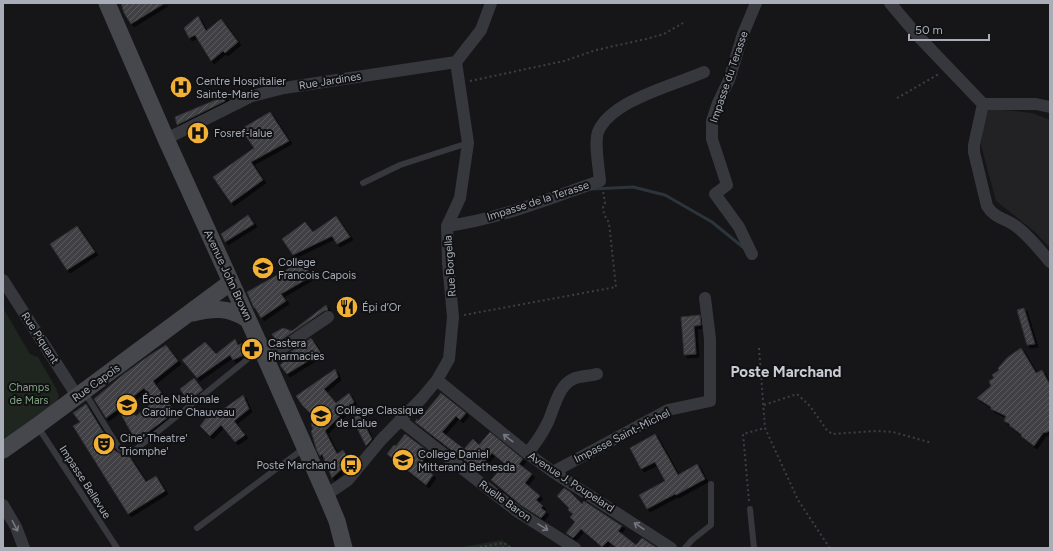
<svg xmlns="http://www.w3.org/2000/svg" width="1053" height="551" font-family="Figtree,sans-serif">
<defs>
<pattern id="building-hatch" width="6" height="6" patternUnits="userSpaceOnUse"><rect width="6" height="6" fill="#404145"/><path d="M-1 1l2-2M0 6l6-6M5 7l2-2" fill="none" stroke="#595a5e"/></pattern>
<filter id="shadow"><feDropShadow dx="3" dy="3" stdDeviation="0" flood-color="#0009"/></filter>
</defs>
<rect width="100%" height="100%" fill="#161618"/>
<!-- built -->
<path fill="#222225" d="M 985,108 L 1032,113 L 1050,120 L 1050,248 L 1034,231 L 996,201 L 981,145 Z"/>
<!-- green -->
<path fill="#1e261f" d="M 3,308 L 30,354 L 38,357 L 56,388 L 59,396 L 57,401 L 3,440 Z
M 502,540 L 513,548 L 456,548 Z"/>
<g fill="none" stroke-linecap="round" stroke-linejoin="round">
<!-- stream -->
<path stroke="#2c353c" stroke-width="3" d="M 593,189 L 633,187 L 665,195 L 712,222 L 744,248"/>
</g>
<!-- building -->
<path fill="url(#building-hatch)" stroke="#303034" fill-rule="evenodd" filter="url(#shadow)" d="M 121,3 L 165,3 L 131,24 L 124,13 Z
M 198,16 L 206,31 L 221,19 L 238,42 L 225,53 L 223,51 L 211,61 L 195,35 L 189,38 L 184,28 Z
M 225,96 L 225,101 L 177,125 L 175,117 Z
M 270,112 L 289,141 L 251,162 L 263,180 L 231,203 L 213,177 L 254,148 L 241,129 Z
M 248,215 L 254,224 L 225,242 L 221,234 Z
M 336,216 L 350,237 L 337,244 L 332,236 L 293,255 L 282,239 L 305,222 L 313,232 Z
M 77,226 L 95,252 L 67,270 L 50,244 Z
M 302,261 L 312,276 L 281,294 L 286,301 L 261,318 L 255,308 L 254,308 L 247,292 Z
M 326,305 L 328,310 L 324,311 L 277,343 L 272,334 L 283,328 L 292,331 Z
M 1024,308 L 1035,344 L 1027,345 L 1017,310 Z
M 700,315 L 701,325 L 694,326 L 696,354 L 684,355 L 681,317 Z
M 311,338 L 321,353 L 287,374 L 280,365 L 287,359 L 284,356 Z
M 235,339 L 238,345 L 243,343 L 247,349 L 244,351 L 246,354 L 233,360 L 230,355 L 197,378 L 182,360 L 205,342 L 216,354 Z
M 166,345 L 178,361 L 153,381 L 175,412 L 136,441 L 118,409 L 106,418 L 94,399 L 125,373 L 150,355 ZM 144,388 L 154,401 L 136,416 L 124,404 Z
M 1021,348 L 1036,373 L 1042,370 L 1050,385 L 1050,431 L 1043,433 L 1034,446 L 1021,436 L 1022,435 L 1009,425 L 1010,424 L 1004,421 L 1006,416 L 991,409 L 991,407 L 977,398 L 991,386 L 989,381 L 994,378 L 992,375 L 999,370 L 998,368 L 1008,357 Z
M 335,369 L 338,377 L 324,389 L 336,403 L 349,393 L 354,402 L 325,431 L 337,454 L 343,450 L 350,461 L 332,478 L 322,454 L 320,456 L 317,451 L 311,431 L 313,429 L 311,424 L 316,419 L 303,406 L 296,396 Z
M 194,378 L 203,390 L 188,401 L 180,389 Z
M 441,393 L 466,413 L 460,420 L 456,416 L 442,432 L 464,449 L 473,439 L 479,445 L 490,432 L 523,459 L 519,464 L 532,474 L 525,483 L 540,496 L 536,500 L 543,506 L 541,508 L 546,512 L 541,518 L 522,506 L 491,480 L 505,464 L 492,453 L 477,470 L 415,422 L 417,419 L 418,421 Z
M 243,395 L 249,409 L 234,421 L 245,435 L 235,442 L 221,425 L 210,436 L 200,426 L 206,418 L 207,419 L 210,415 L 211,418 Z
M 86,404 L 115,451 L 125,456 L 129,456 L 146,482 L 156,476 L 165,491 L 128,514 L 73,426 L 80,422 L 73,413 Z
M 359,415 L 372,439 L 366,446 L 352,418 Z
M 405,434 L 429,452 L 420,465 L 433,475 L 426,485 L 387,454 L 394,445 L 396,446 Z
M 655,434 L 678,475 L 697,464 L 705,479 L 676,495 L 675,494 L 647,509 L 639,495 L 665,481 L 655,462 L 641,469 L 630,448 Z
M 564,488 L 570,492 L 582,504 L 584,501 L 622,526 L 618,531 L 636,545 L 642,538 L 657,548 L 617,548 L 608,541 L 602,547 L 581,529 L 573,538 L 566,533 L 575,522 L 570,517 L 573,514 L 568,510 L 569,508 L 557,496 Z"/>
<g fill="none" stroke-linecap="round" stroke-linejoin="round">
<!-- path -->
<path stroke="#3d3f44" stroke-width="2" stroke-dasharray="2 3" stroke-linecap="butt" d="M 470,81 L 564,61 L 596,50 L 646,39 L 664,34 L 683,23
M 897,98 L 939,74
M 464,315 L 616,287 L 609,223 L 604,214 L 603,206 L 605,203 L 603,191
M 759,348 L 765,428 L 798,500 L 829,547
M 764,405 L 797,394 L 810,406 L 826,429 L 832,434 L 876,431 L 893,432 L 932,443
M 749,501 L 743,434 L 765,428
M 475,548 L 504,543 L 511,548
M 497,548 L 505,547 L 507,548"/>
<!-- lane -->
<path stroke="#37383d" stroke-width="6" d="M 363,183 L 400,165 L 468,143
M 85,393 L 119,448 L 127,452 L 135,450 L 260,349
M 38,427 L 117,548
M 750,509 L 754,548
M 197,528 L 303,449
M 685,548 L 692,540 L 711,525 L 711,484"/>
<!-- street -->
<path stroke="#37383d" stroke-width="12" d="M 890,3 L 918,36 L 983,104 L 974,145 L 974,152 L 987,206 C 994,218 1007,219 1017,227 C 1030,237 1040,250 1050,262
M 983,104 L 1036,104 L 1050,107
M 166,139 L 252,96 L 284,88 L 456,62
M 447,226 C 500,219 550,198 600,181 C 599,168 594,144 598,132 C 611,100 675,85 704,72
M 752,254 L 739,227 L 715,194 L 727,185 L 712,139 L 712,121 L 718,103 L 729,80 L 743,34 L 756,3
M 3,280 L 77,396
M 266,359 L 328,317
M 437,380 L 527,453 L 553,472 L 671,548
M 400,420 L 518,512 L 575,548
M 527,453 C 536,444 542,434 548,422 C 554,409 558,386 573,379 C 580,376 590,376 597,374
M 553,472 L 668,410 L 710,401 L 710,339 L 705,298
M 326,495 L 348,480 L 381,440 L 422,398 L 437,380 L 449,359 L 453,317 L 448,263 L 447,226 L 460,198 L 468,143 L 456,62 L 481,30 L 491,3
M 3,505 L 16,527 L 24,548"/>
<!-- secondary -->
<path stroke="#45474d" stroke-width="17" d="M 107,3 L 166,139 L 261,348 L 326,495 L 337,521 L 344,548
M 193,313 C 214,308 228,307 247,319
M 3,450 L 37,426 L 231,282"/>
</g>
<!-- one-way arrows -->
<defs><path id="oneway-shaft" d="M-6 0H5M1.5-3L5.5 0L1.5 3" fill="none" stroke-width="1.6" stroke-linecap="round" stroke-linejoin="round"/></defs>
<g stroke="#757881">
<use href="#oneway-shaft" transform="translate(508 438) rotate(-142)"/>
<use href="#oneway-shaft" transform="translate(15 526) rotate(63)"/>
<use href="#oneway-shaft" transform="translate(639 526) rotate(-146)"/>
<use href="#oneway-shaft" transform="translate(543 527) rotate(32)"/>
</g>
<!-- icons -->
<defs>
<g id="hospital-disc" transform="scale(1.15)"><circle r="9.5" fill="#f2b134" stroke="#111113"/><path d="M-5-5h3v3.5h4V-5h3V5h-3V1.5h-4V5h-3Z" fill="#111"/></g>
<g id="school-disc" transform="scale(1.15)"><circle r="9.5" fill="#f2b134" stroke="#111113"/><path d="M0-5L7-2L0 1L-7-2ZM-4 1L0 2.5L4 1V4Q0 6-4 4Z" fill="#111"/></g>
<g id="restaurant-disc" transform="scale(1.15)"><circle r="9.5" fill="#f2b134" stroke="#111113"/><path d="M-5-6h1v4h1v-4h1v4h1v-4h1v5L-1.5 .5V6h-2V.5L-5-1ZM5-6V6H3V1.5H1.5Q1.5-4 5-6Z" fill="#111"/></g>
<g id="pharmacy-disc" transform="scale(1.15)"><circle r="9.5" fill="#f2b134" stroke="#111113"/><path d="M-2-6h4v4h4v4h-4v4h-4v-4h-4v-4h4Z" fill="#111"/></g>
<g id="theatre-disc" transform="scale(1.15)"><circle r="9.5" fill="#f2b134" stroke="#111113"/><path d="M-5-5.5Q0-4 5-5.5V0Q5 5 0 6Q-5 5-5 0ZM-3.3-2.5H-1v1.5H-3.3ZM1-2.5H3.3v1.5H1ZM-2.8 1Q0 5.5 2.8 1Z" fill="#111"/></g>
<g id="bus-disc" transform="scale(1.15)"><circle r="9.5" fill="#f2b134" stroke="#111113"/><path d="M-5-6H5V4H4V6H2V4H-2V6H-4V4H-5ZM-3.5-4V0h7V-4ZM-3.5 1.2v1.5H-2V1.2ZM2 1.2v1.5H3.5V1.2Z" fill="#111"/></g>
</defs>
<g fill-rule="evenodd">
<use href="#hospital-disc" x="181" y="87"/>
<use href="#hospital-disc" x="198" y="133"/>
<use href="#school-disc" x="263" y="268"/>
<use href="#restaurant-disc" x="347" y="307"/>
<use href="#pharmacy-disc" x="252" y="349"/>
<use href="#school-disc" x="127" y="405"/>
<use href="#school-disc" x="321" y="416"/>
<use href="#theatre-disc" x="104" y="444"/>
<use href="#school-disc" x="403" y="460"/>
<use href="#bus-disc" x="351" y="465"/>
</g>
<g text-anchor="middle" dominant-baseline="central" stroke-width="4" stroke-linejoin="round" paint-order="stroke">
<!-- street labels -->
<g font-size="11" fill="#a8adb8" stroke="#111113">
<text transform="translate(729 77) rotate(-71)">Impasse du Terasse</text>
<text transform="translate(330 81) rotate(-9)">Rue Jardines</text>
<text transform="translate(538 201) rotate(-18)">Impasse de la Terasse</text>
<text transform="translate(450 266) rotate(-94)">Rue Borgella</text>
<text transform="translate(228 275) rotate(65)">Avenue John Brown</text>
<text transform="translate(40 338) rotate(57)">Rue Piquant</text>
<text transform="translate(96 383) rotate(-36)">Rue Capois</text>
<text transform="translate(622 436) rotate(-27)">Impasse Saint-Michel</text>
<text transform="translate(85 482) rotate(57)">Impasse Bellevue</text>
<text transform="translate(571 482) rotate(33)">Avenue J. Poupelard</text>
<text transform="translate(505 501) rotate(36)">Ruelle Baron</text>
</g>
<!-- poi labels -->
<g font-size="11" fill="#a8adb8" stroke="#111113" text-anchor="start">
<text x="196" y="81">Centre Hospitalier<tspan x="196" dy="13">Sainte-Marie</tspan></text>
<text x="214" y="133">Fosref-lalue</text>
<text x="278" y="262">College<tspan x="278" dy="13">Francois Capois</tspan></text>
<text x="362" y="307">Épi d’Or</text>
<text x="268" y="343">Castera<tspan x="268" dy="13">Pharmacies</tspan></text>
<text x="142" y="399">École Nationale<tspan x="142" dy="13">Caroline Chauveau</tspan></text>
<text x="336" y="410">College Classique<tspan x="336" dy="13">de Lalue</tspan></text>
<text x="120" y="438">Cine' Theatre'<tspan x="120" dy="13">Triomphe'</tspan></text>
<text x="418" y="454">College Daniel<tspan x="418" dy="13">Mitterand Bethesda</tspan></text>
<text x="336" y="465" text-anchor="end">Poste Marchand</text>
</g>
<!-- park labels -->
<g font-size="11" fill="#7fa381" stroke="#111113">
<text x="29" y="387">Champs<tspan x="29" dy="13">de Mars</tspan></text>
</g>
<!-- district labels -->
<g font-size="15" font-weight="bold" fill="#c9ccd4" stroke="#111113">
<text x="786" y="372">Poste Marchand</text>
</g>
</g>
<!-- border -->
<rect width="1053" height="551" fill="none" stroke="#a8adb8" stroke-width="8"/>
<!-- scale -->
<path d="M909 34v6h80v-6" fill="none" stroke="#a8adb8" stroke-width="2"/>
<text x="915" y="34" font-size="12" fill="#a8adb8" stroke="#111113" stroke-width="3" paint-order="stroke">50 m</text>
</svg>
